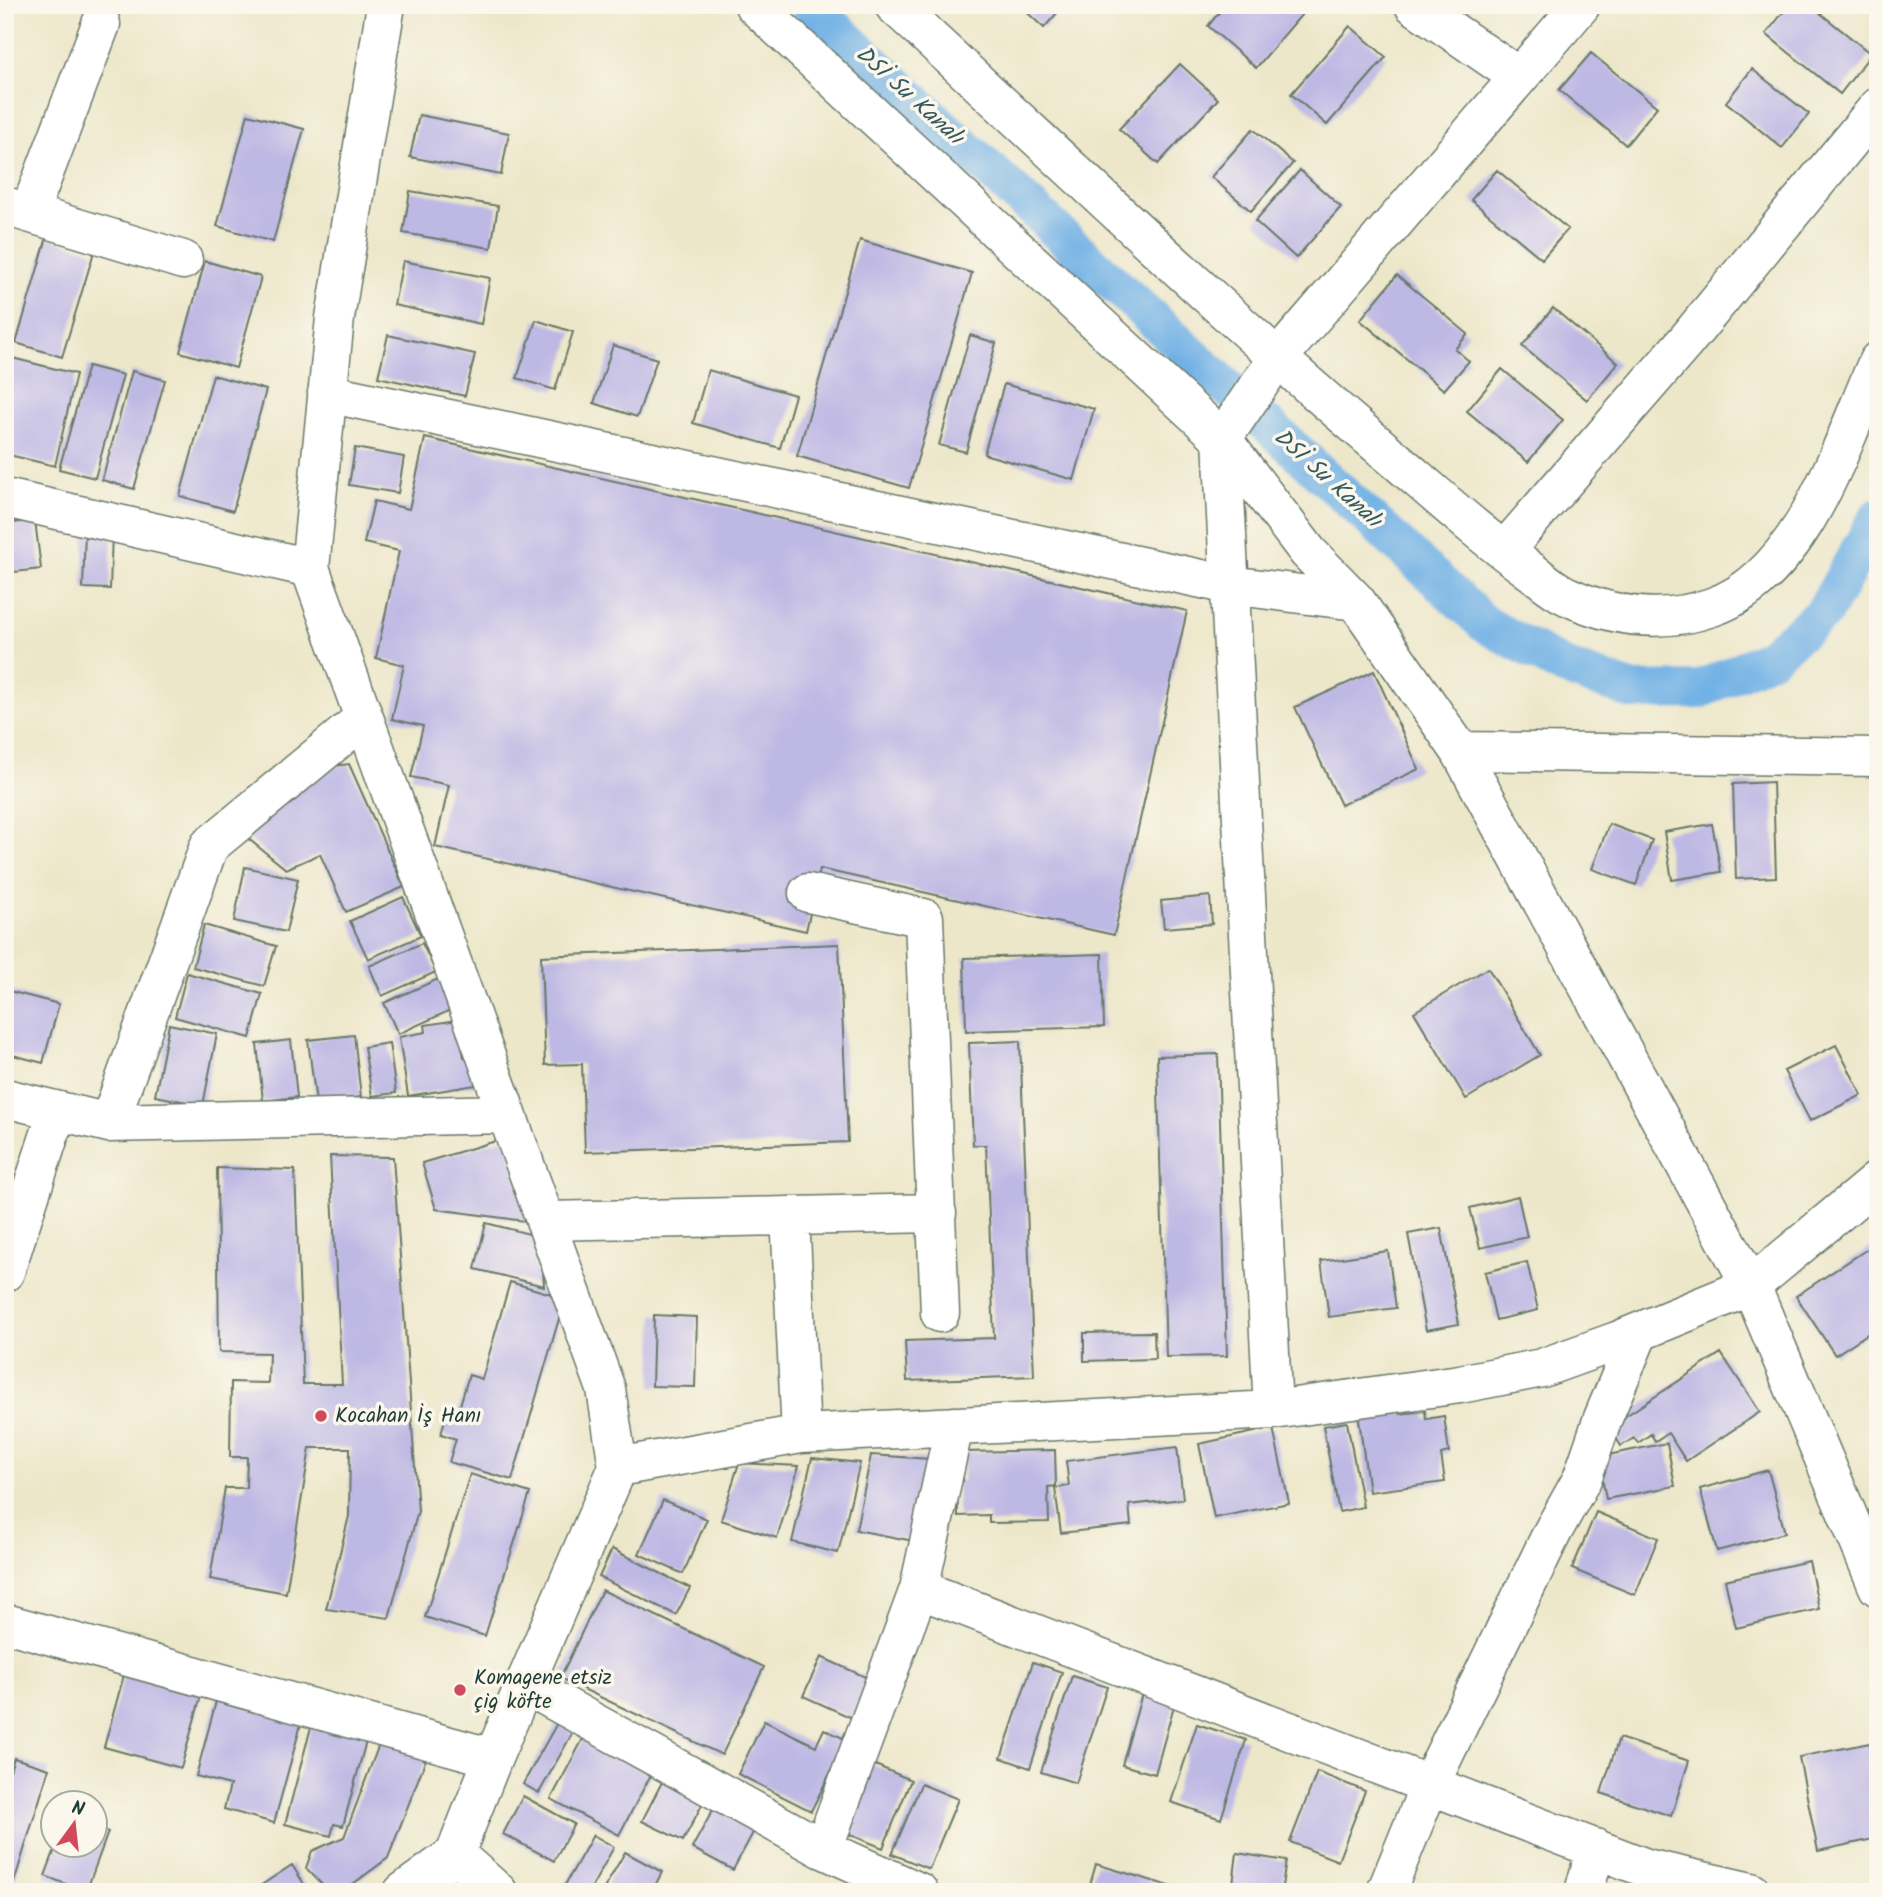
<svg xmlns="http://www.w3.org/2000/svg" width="1883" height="1897" font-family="Kalam,sans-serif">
<rect width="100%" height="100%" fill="#fbf7ec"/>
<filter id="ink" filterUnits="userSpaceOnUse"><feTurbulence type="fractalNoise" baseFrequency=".0143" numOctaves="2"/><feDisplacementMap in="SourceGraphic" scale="14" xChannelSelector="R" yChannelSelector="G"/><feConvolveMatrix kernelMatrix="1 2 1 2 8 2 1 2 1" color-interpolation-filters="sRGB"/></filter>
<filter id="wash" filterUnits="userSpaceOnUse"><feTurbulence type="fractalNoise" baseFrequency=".00686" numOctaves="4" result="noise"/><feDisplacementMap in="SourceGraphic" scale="28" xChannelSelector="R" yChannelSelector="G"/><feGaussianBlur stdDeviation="1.57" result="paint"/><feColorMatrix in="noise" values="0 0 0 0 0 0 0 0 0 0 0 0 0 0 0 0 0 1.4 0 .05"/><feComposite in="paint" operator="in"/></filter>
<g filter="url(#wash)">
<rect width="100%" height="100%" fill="#ede7ca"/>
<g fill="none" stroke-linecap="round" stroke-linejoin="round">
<!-- canal -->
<path stroke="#71b1e5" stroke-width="38" d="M 810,5 L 1486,625 L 1564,667 L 1633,691 L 1699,690 L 1770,657 L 1824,612 L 1878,517"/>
</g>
<g id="blocks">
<!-- building -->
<path fill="#beb8e4" d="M 1019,5 L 1064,5 L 1044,28 Z
M 1225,5 L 1306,5 L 1308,7 L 1256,68 L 1208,26 Z
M 1789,5 L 1810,5 L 1871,54 L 1840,94 L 1766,34 Z
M 1350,26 L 1386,57 L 1327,125 L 1291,94 Z
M 1591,53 L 1657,107 L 1626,145 L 1559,90 Z
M 1180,64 L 1218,99 L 1158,164 L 1119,129 Z
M 1752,69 L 1809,114 L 1782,148 L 1726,102 Z
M 248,114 L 304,129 L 273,242 L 217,226 Z
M 419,115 L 509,133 L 501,175 L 410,157 Z
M 1253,129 L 1293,163 L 1251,211 L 1211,177 Z
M 1300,170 L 1341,207 L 1296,258 L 1255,221 Z
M 1497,170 L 1568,229 L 1542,259 L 1471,200 Z
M 410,191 L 498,206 L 491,248 L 403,233 Z
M 47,237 L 94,252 L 62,357 L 16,343 Z
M 860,240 L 972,273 L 909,488 L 797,456 Z
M 205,261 L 261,277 L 236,368 L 180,352 Z
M 403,261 L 490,278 L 481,324 L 394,305 Z
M 1397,275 L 1468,334 L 1455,349 L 1469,361 L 1444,390 L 1360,320 Z
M 1553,308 L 1618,363 L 1587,400 L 1522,346 Z
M 536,320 L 573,332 L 555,390 L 517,378 Z
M 388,335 L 475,354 L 465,396 L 378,377 Z
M 970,335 L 996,343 L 966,452 L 939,445 Z
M 613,345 L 657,359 L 637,417 L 594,403 Z
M 8,357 L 76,374 L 55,466 L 5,454 Z
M 88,366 L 123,375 L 95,478 L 59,469 Z
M 1502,369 L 1563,420 L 1528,462 L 1467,411 Z
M 708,370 L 795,395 L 780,448 L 693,423 Z
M 132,371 L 165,380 L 134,489 L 102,480 Z
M 213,375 L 266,390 L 233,511 L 180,496 Z
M 1004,384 L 1094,409 L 1074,480 L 984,454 Z
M 425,438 L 1187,611 L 1114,935 L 820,869 L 806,931 L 435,847 L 449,785 L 411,777 L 423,726 L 392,719 L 404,665 L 376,658 L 399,551 L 364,543 L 374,501 L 409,509 Z
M 355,448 L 404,457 L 398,493 L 349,485 Z
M 35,520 L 41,569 L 5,573 L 5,524 Z
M 85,531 L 112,532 L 110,589 L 83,588 Z
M 1374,671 L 1419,769 L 1341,805 L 1295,707 Z
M 349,764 L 404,887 L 346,912 L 320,854 L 286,869 L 241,833 L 311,769 Z
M 1773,782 L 1776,877 L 1736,879 L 1733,784 Z
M 1609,824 L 1652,840 L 1636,885 L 1592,869 Z
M 1712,824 L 1721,872 L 1672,880 L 1664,832 Z
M 245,867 L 298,879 L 286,932 L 234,921 Z
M 1210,896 L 1212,924 L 1164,928 L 1161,901 Z
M 403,897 L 421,936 L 368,959 L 350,921 Z
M 204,925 L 276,946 L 264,986 L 193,967 Z
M 422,943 L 436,972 L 382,996 L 369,966 Z
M 839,944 L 848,1142 L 585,1152 L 582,1064 L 545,1065 L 541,956 Z
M 1102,954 L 1104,1027 L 966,1031 L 964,958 Z
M 1488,968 L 1540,1055 L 1466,1099 L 1414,1012 Z
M 187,973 L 262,994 L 250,1038 L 175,1017 Z
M 438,979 L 451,1010 L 398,1034 L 384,1003 Z
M 5,990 L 59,1004 L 43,1063 L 5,1053 Z
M 458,1020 L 464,1057 L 472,1056 L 476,1085 L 408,1096 L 399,1037 L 426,1032 L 425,1025 Z
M 169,1024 L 217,1034 L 203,1105 L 155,1096 Z
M 354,1035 L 361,1097 L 316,1103 L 308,1040 Z
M 291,1040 L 297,1097 L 263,1101 L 257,1044 Z
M 1020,1041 L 1034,1376 L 907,1381 L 905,1341 L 994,1338 L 986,1145 L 973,1145 L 969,1043 Z
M 389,1043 L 396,1093 L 372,1096 L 364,1047 Z
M 1836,1045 L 1862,1095 L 1810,1121 L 1784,1071 Z
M 1218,1054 L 1227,1356 L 1166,1357 L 1157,1056 Z
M 506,1138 L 532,1222 L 436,1209 L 422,1163 Z
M 330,1156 L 393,1157 L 418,1511 L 389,1618 L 326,1609 L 349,1516 L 350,1448 L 310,1448 L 286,1593 L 210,1579 L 225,1488 L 246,1488 L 247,1457 L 230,1457 L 231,1382 L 268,1383 L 269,1353 L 219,1352 L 217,1168 L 295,1170 L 303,1384 L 342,1384 Z
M 1518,1196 L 1527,1237 L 1480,1248 L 1470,1208 Z
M 486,1223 L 541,1237 L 544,1286 L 475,1269 Z
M 1441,1228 L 1459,1324 L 1426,1330 L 1408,1234 Z
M 1878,1242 L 1878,1327 L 1835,1355 L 1796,1296 Z
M 1388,1251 L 1396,1308 L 1329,1317 L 1321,1261 Z
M 1527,1262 L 1538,1310 L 1496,1320 L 1485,1272 Z
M 510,1282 L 565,1298 L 512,1480 L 449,1462 L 456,1439 L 441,1434 L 447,1412 L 457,1415 L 469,1375 L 482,1379 Z
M 654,1315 L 697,1317 L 695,1387 L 652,1386 Z
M 1154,1332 L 1155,1359 L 1084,1361 L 1084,1333 Z
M 1721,1353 L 1760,1412 L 1686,1461 L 1668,1433 L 1655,1441 L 1651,1434 L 1638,1443 L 1634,1438 L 1621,1446 L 1609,1427 Z
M 1399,1406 L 1400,1414 L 1425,1411 L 1426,1419 L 1444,1416 L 1449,1452 L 1441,1454 L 1445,1482 L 1369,1492 L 1358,1412 Z
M 1347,1422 L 1363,1507 L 1339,1512 L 1323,1426 Z
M 1273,1428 L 1289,1503 L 1214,1518 L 1199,1444 Z
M 1667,1443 L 1675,1486 L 1606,1499 L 1598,1457 Z
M 1177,1447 L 1183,1499 L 1129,1505 L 1131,1525 L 1061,1533 L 1055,1488 L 1069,1486 L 1066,1461 Z
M 1055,1450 L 1056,1486 L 1048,1487 L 1049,1522 L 989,1523 L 989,1515 L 958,1516 L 957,1480 L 963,1481 L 963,1452 Z
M 871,1455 L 930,1459 L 914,1541 L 856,1530 Z
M 812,1458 L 860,1463 L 838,1553 L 792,1542 Z
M 739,1463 L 799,1466 L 777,1538 L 721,1520 Z
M 1768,1470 L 1785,1533 L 1717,1551 L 1700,1489 Z
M 470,1474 L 530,1493 L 485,1636 L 425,1617 Z
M 663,1500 L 707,1519 L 683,1574 L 639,1554 Z
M 1596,1512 L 1658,1538 L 1635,1595 L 1572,1569 Z
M 612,1549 L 690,1588 L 676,1615 L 599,1577 Z
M 1809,1561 L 1819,1609 L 1736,1628 L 1725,1580 Z
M 602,1590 L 764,1667 L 722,1755 L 560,1678 Z
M 821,1657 L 870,1679 L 852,1718 L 803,1696 Z
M 1033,1662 L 1062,1672 L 1030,1768 L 1001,1758 Z
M 127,1664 L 204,1685 L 181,1768 L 104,1747 Z
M 1072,1676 L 1107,1687 L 1076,1783 L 1041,1772 Z
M 1145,1683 L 1178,1691 L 1155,1774 L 1122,1765 Z
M 219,1690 L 304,1713 L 274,1823 L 224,1809 L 230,1785 L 196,1776 Z
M 314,1716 L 369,1730 L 343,1826 L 334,1824 L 331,1836 L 285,1824 Z
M 764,1721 L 816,1746 L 824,1729 L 847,1740 L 811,1811 L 738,1774 Z
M 557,1723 L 573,1732 L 539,1793 L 523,1784 Z
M 1197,1724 L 1246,1740 L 1221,1819 L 1171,1802 Z
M 383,1734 L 429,1751 L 388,1858 L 342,1892 L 329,1892 L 306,1868 L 312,1851 L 344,1837 Z
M 585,1735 L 653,1771 L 619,1835 L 551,1799 Z
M 1619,1738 L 1689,1761 L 1671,1816 L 1601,1793 Z
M 1870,1743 L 1875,1769 L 1878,1768 L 1878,1838 L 1818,1851 L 1799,1757 Z
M 14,1758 L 49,1769 L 11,1892 L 5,1892 L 5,1786 Z
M 868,1762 L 911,1780 L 883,1848 L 841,1831 Z
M 1317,1772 L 1365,1791 L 1338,1861 L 1290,1842 Z
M 663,1780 L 704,1801 L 683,1841 L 642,1821 Z
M 921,1784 L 958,1799 L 929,1869 L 892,1854 Z
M 523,1796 L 574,1824 L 554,1861 L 503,1834 Z
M 714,1808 L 755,1829 L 733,1870 L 692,1848 Z
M 94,1826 L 108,1832 L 86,1892 L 45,1876 L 57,1844 L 94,1844 Z
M 593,1835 L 614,1847 L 589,1892 L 561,1892 Z
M 625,1852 L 662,1872 L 652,1892 L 602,1892 Z
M 1237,1853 L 1286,1861 L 1281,1892 L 1232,1892 Z
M 1096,1864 L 1186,1891 L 1186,1892 L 1088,1892 Z
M 292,1865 L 309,1892 L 251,1892 Z"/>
</g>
</g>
<g filter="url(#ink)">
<use href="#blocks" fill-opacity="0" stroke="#677868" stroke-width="2"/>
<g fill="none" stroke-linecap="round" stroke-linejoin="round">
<!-- minor casing -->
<g stroke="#677868" stroke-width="41">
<path id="minor" d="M 386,5 L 335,318 L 310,568 L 606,1389 L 618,1467
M 754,5 L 1222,439 L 1308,552 L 1356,601 L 1460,751 L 1751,1286 L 1878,1587
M 894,5 C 1061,158 1224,316 1397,461 C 1440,498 1482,536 1528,569 C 1541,578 1553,590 1567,596 C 1613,617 1663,624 1712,607 C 1804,575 1842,442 1878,361
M 1414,5 L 1519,77
M 5,206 L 183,260
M 29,213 L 101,24
M 327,393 L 1230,585 L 1356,601
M 5,498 L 310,568
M 1504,551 L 1686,341 L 1878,107
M 1460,751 L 1878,757
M 808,893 L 924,918 L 940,1313
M 5,1098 L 109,1123 L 507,1114
M 109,1123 L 209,846 L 364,718
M 790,1216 L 801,1434
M 545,1221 L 937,1213
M 5,1272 L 57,1112
M 1273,1410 L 1222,439 L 1276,360 L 1581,5
M 919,1589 L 1646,1868 L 1751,1892
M 5,1623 L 493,1758 L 618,1467 L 801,1434 L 1273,1410 L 1460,1384 L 1542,1368 L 1617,1341 L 1751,1286 L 1878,1180
M 524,1684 L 823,1849 L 919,1892
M 823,1849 L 919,1589 L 954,1426
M 455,1854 L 498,1892
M 403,1892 L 455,1854 L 493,1758
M 1386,1892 L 1430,1784 L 1553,1531 L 1582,1479 L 1603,1418 L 1639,1332
M 1584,1892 L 1596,1848"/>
</g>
<!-- minor -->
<use href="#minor" stroke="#fff" stroke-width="38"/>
</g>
</g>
<!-- markers -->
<g fill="#d1495b" stroke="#fbf7ec" stroke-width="2.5">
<circle cx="321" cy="1416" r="7"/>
<circle cx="460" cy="1690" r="7"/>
</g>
<g text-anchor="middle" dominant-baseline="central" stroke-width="7" stroke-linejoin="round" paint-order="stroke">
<!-- poi labels -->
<g font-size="21" fill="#1f3d34" stroke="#fbf7ec" text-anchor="start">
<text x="335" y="1416">Kocahan İş Hanı</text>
<text x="474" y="1678">Komagene etsiz<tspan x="474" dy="24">çig köfte</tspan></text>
</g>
<!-- water labels -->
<g font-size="23" font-style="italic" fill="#345a60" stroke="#fbf7ec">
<text transform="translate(909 96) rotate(42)">DSİ Su Kanalı</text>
<text transform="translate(1327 479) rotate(42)">DSİ Su Kanalı</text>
</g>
</g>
<!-- margin -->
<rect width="1883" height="1897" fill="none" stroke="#fbf7ec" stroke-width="28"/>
<!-- north arrow -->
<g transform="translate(74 1824) rotate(15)"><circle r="33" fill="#fbf7ec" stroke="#a3ada2" stroke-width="2"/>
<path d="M0-5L12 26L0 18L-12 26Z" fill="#d1495b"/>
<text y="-10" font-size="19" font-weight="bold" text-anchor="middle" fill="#1f3d34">N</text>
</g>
</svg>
